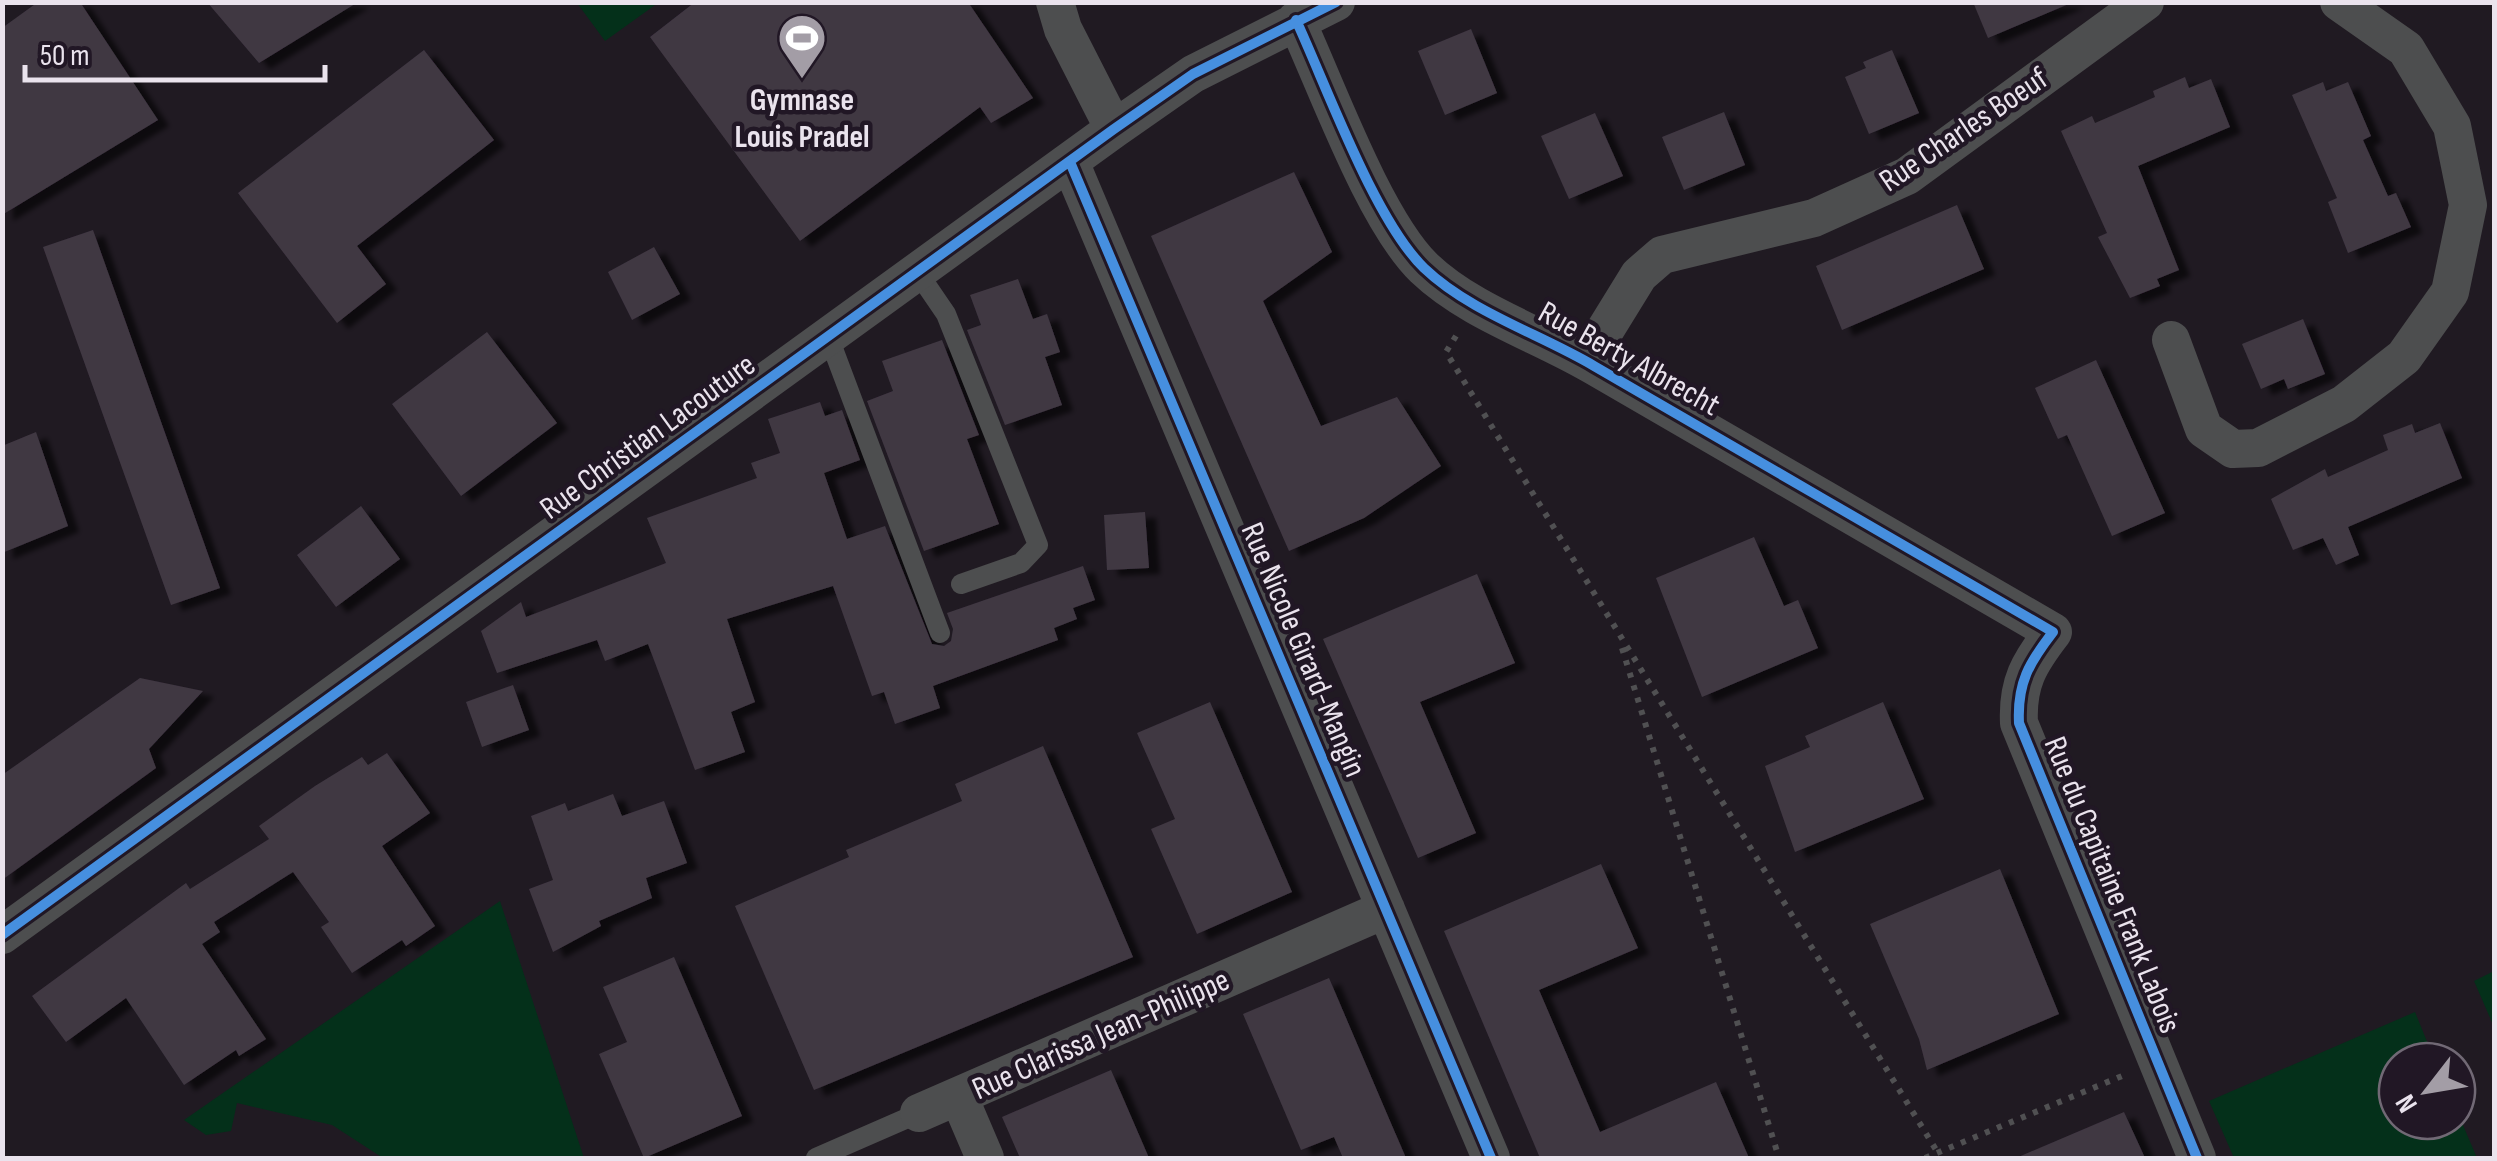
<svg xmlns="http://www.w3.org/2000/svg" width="2497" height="1161" font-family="'Sofia Sans Condensed',sans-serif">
<defs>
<filter id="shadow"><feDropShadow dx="11" dy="6" stdDeviation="2.5" flood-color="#0009"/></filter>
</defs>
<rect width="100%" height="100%" fill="#201a22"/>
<!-- green -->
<path fill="#04301a" d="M 577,3 L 658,3 L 605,41 Z
M 500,901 L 584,1158 L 383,1158 L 332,1125 L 237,1103 L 231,1131 L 206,1135 L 184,1120 Z
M 2494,971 L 2494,1027 L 2474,981 Z
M 2415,1012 L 2435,1061 L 2397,1061 L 2397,1121 L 2457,1121 L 2457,1111 L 2477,1158 L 2234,1158 L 2209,1101 Z"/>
<!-- building -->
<path fill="#403743" filter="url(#shadow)" d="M 38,2 L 80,2 L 158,120 L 2,215 L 2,28 Z
M 207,2 L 358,2 L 259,63 Z
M 695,2 L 968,2 L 1033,98 L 991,123 L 980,107 L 800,241 L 650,37 Z
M 1973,2 L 2071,2 L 2071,3 L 1988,38 Z
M 1471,29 L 1497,93 L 1445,115 L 1418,51 Z
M 424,50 L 494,140 L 357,246 L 386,284 L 337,323 L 238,193 Z
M 1892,50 L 1919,113 L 1869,134 L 1845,77 L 1866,68 L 1863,62 Z
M 2185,77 L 2189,88 L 2211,79 L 2230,127 L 2138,166 L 2179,270 L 2157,279 L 2160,286 L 2130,298 L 2098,237 L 2107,233 L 2061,131 L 2092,116 L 2095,123 L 2155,97 L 2153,91 Z
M 2323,82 L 2326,91 L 2348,82 L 2371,136 L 2363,140 L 2388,196 L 2396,193 L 2411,227 L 2348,253 L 2328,202 L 2337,198 L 2292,95 Z
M 1724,112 L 1745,165 L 1684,190 L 1662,137 Z
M 1595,113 L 1623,176 L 1569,199 L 1541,136 Z
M 1294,172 L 1332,252 L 1263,301 L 1321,426 L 1397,397 L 1441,466 L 1364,518 L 1289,551 L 1151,236 Z
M 1957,205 L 1984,269 L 1842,330 L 1816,266 Z
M 93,230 L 220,588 L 171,605 L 43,247 Z
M 654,247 L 680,294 L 632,320 L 608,272 Z
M 1018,279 L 1033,319 L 1047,314 L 1060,352 L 1045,357 L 1062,405 L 1005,425 L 967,330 L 981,325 L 970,295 Z
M 2303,319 L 2325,374 L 2288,389 L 2284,379 L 2261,389 L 2242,344 Z
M 487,332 L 557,423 L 461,496 L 392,404 Z
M 942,340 L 979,435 L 967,439 L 999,524 L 924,551 L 867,401 L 893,391 L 882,361 Z
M 2096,360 L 2165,513 L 2112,536 L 2067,435 L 2058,439 L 2035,388 Z
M 820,402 L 825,416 L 842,410 L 860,460 L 824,473 L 847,539 L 885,526 L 932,644 L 944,646 L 951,641 L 953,629 L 947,613 L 1083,566 L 1095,600 L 1073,608 L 1077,619 L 1054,628 L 1058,640 L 933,686 L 940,708 L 895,724 L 884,692 L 872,696 L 833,586 L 727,619 L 755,702 L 731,712 L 745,752 L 695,770 L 648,644 L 605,661 L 597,640 L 497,673 L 481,631 L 521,602 L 526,617 L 666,563 L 647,518 L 757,478 L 751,463 L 780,453 L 768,419 Z
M 2440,423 L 2462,478 L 2348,527 L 2359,555 L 2336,565 L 2323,538 L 2293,550 L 2271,499 L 2325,469 L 2328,477 L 2388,450 L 2383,435 L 2412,424 L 2415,433 Z
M 36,432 L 68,526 L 2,553 L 2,446 Z
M 361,506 L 400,559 L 336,607 L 297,555 Z
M 1145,512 L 1149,568 L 1107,570 L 1104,515 Z
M 1754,537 L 1784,606 L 1798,600 L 1818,648 L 1702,697 L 1656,578 Z
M 1477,574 L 1515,663 L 1420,702 L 1476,833 L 1418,858 L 1323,639 Z
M 140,678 L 203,691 L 149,749 L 156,768 L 2,880 L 2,775 Z
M 513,685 L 529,730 L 482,747 L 466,702 Z
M 1210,702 L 1292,892 L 1197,934 L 1151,829 L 1175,819 L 1137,733 Z
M 1883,702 L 1924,799 L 1795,852 L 1765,766 L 1810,747 L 1805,736 Z
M 1043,746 L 1133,957 L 814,1090 L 735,906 L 849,857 L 846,850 L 962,801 L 955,784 Z
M 387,753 L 430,813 L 382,846 L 435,926 L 406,946 L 402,940 L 352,973 L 321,927 L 329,922 L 293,872 L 214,922 L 220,932 L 202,944 L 266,1039 L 239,1056 L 236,1050 L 184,1085 L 126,998 L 66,1042 L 32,996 L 186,883 L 190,889 L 269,839 L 259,826 L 315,786 L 362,757 L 368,765 Z
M 613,794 L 622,816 L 664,801 L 687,863 L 646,878 L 652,898 L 599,921 L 601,926 L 553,952 L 529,889 L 553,880 L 531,816 L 565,803 L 568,811 Z
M 1601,864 L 1638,948 L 1539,990 L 1600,1132 L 1716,1082 L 1749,1158 L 1540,1158 L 1444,931 Z
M 2000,869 L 2059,1014 L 1927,1070 L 1919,1039 L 1870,924 Z
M 674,957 L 742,1116 L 644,1158 L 599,1054 L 627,1042 L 603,987 Z
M 1329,978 L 1387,1114 L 1406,1158 L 1343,1158 L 1334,1137 L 1301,1150 L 1243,1014 Z
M 1111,1070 L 1149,1158 L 1020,1158 L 1002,1117 Z
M 2124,1112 L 2145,1158 L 2016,1158 Z"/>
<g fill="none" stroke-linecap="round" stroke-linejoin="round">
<!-- path -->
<path stroke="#505052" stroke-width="6" stroke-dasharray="5 8" stroke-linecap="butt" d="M 1456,336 L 1446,352 L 1938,1153
M 1622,648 L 1779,1158
M 1925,1158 L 2122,1076"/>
<!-- lane -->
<path stroke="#4d4e4f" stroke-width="20" d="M 918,273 L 946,314 L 1038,545 L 1021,563 L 961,584
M 829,338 L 940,633
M 816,1158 L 919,1113"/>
<!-- street -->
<path stroke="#4d4e4f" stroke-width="38" d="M 1055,2 L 1063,29 L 1114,129
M 1296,20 C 1327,87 1374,219 1424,268 C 1470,312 1540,334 1594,366 C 1747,455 1900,543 2053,632 C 2029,663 2017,683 2019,723 L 2197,1158
M 1070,162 L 1491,1158
M 2171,340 L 2204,429 L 2233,449 L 2258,448 L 2344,404 L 2404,357 L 2450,292 L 2468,205 L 2452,126 L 2406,49 L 2339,2
M 1586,361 L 1639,275 L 1662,255 L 1814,218 L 1907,176 L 2145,2
M 2,935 L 1114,129 L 1193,74 L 1336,2
M 959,1097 L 985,1158
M 919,1113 L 1386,909"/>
<!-- cycleway casing -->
<g stroke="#211725" stroke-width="16">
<path id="cycleway" d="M 1296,20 C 1327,87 1374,219 1424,268 C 1470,312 1540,334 1594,366 C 1747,455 1900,543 2053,632 C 2029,663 2017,683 2019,723 L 2197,1158
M 1070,162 L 1491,1158
M 2,935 L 1114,129 L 1193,74 L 1336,2"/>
</g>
<!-- cycleway -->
<use href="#cycleway" stroke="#468fdf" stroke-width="10"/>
</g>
<!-- icons -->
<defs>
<g id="stadium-pin" transform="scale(2.5)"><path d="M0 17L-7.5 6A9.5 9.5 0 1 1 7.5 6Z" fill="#a39da6" stroke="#211725"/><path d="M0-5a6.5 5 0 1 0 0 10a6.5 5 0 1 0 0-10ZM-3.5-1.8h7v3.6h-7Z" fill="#fff"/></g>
</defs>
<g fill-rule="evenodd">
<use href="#stadium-pin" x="802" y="38"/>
</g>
<g text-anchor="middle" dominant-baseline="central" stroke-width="9" stroke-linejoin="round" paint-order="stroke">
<!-- poi labels -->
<g font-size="32" font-weight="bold" fill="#eae3ed" stroke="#211725">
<text x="802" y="100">Gymnase<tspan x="802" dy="37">Louis Pradel</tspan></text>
</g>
<!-- street labels -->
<g font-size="32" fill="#eae3ed" stroke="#211725">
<text transform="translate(1964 130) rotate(-34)">Rue Charles Boeuf</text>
<text transform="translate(1629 359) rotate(29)">Rue Berty Albrecht</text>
<text transform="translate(648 437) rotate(-36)">Rue Christian Lacouture</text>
<text transform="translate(1303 650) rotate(67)">Rue Nicole Girard-Mangin</text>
<text transform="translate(2112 885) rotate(68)">Rue du Capitaine Frank Labois</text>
<text transform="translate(1101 1035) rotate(-24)">Rue Clarissa Jean-Philippe</text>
</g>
</g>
<!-- border -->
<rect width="2497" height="1161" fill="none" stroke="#eae3ed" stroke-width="10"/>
<!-- north arrow -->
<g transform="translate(2427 1091) rotate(239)"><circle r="48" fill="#211725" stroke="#716975" stroke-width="2.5"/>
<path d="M0-8L18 38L0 25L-18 38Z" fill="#a39da6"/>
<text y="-15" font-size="28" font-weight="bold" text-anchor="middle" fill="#eae3ed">N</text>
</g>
<!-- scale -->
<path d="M25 65v15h300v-15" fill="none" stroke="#eae3ed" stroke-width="5"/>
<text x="40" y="65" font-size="30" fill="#eae3ed" stroke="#211725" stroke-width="8" paint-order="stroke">50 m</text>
</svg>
